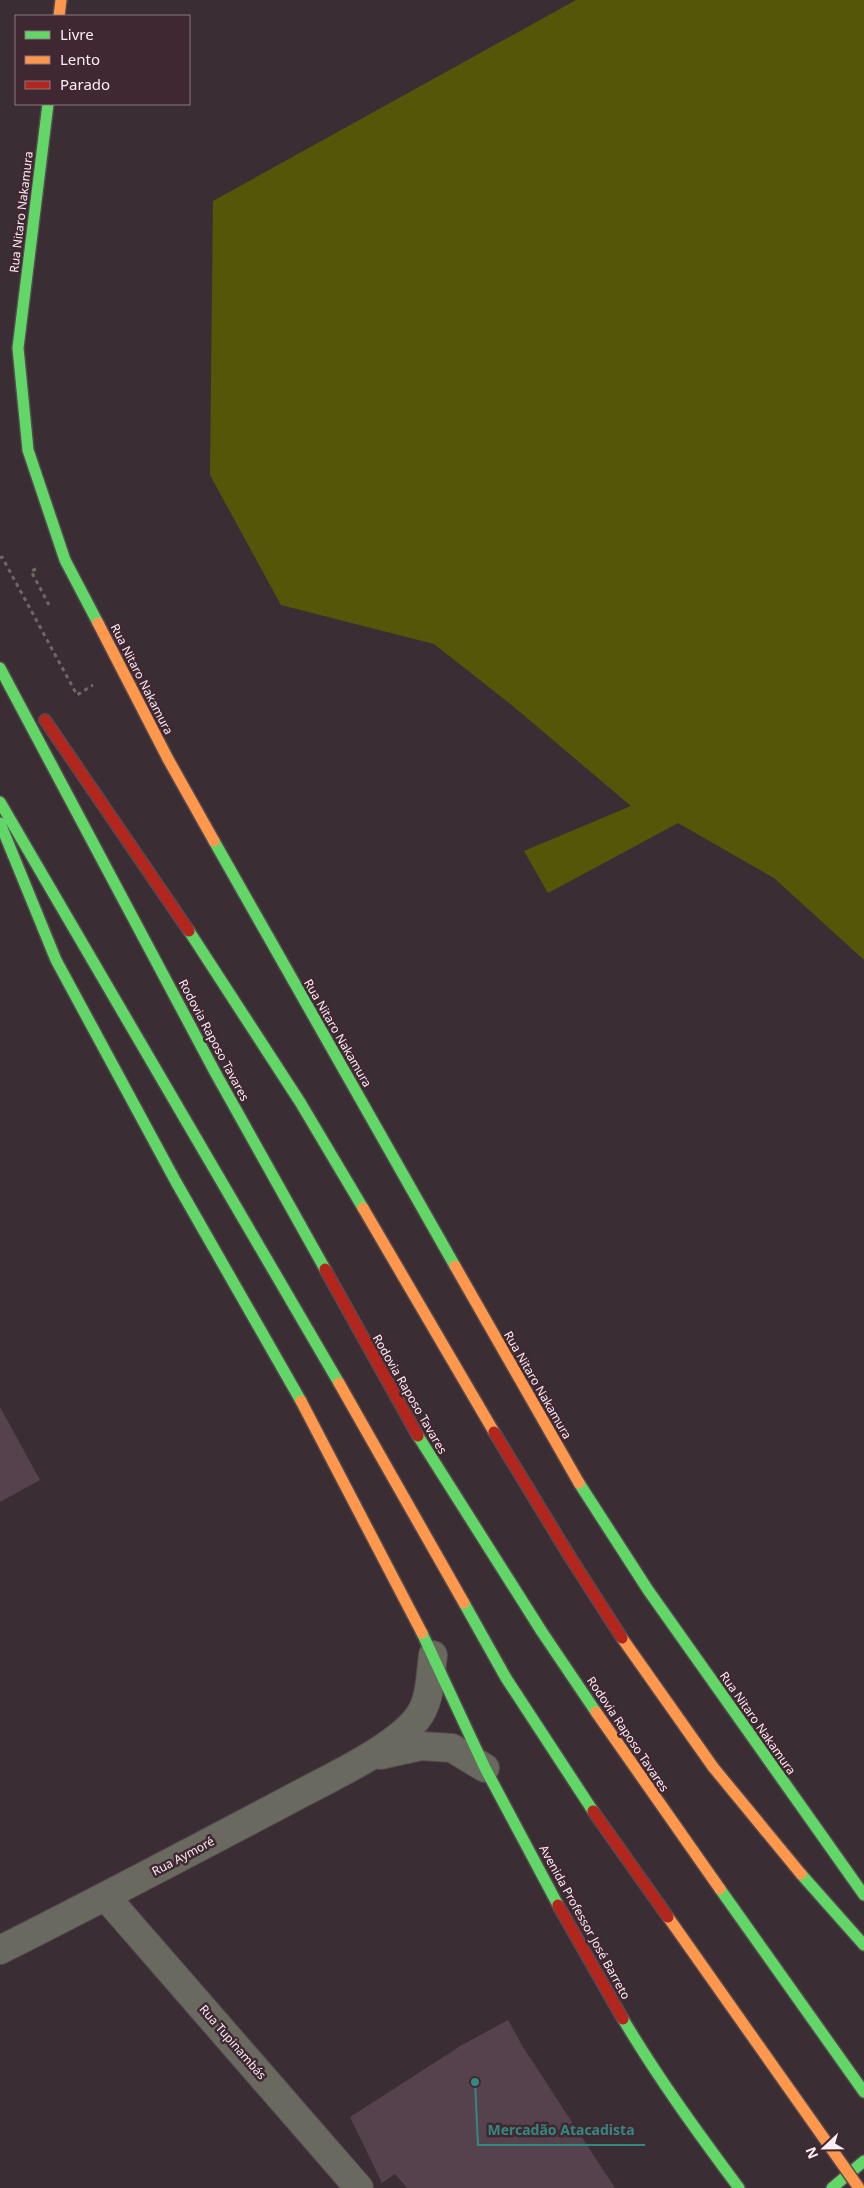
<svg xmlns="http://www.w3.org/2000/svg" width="864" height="2188" font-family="'Noto Sans',sans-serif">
<rect width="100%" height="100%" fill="#3a2e34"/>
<!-- green -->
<path fill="#565609" d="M 576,0 L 864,0 L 864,960 L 774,878 L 678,823 L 548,893 L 524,851 L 631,806 L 514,707 L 434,644 L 281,605 L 210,475 L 213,201 Z"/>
<!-- building -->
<path fill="#55424c" d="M 0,1407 L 40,1480 L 0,1502 Z
M 508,2020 L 523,2047 L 615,2188 L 407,2188 L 395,2174 L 382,2183 L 350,2117 L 462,2045 Z"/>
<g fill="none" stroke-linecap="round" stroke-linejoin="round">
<!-- street casing -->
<g stroke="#544a4f" stroke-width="30">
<path id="street" d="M 380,1755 L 421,1746 L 452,1748 L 485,1768
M 106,1897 L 359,2188
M 0,1950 C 96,1902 190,1852 285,1802 C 323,1781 389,1752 416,1720 C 431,1702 430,1677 433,1655"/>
</g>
<!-- fast casing -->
<g stroke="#544a4f" stroke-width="14">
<path id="fast" d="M 48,104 L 18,348 L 28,450 L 65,560 L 98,623
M 0,668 L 216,1074 L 325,1269
M 0,802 L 339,1383
M 0,823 L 56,960 L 176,1182 L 301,1401
M 214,841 L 455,1266
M 189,931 L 300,1102 L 363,1208
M 418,1436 L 542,1632 L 596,1712
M 579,1483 L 648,1590 L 864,1895
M 464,1603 L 506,1678 L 593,1811
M 422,1633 L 485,1768 L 558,1905
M 801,1874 L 864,1945
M 720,1889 L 864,2092
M 623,2019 C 658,2078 698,2133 739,2188
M 832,2188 L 864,2161"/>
</g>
<!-- slow casing -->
<g stroke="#544a4f" stroke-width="14">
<path id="slow" d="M 59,16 L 61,0
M 98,623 L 168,759 L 214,841
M 363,1208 L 494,1432
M 455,1266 L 579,1483
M 339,1383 L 464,1603
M 301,1401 L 422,1633
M 622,1638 L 713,1767 L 801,1874
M 596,1712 L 720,1889"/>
</g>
<!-- jam casing -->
<g stroke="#544a4f" stroke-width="14">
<path id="jam" d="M 45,720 L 189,931
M 325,1269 L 418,1436
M 494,1432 L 570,1557 L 622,1638
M 558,1905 L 623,2019"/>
</g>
<!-- path -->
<path stroke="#6d6966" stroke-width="3" stroke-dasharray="4 4" stroke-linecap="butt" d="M 0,558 L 2,557 L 77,695 L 93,685
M 36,569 L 31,571 L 49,605"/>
<!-- street -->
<use href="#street" stroke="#6a695f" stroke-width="28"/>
<!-- fast -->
<use href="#fast" stroke="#63d668" stroke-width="11"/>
<!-- slow -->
<use href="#slow" stroke="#ff974d" stroke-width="11"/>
<!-- jam -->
<use href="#jam" stroke="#b3261e" stroke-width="11"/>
<!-- slow-bridge casing -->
<g stroke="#544a4f" stroke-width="14" stroke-linecap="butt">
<path id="slow-bridge" d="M 668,1917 L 859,2188"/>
</g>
<!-- jam-bridge casing -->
<g stroke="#544a4f" stroke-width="14" stroke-linecap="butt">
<path id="jam-bridge" d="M 593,1811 L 668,1917"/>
</g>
<!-- slow-bridge -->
<use href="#slow-bridge" stroke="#ff974d" stroke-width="11"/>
<!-- jam-bridge -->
<use href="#jam-bridge" stroke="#b3261e" stroke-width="11"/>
</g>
<g text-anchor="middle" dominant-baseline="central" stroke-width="5" stroke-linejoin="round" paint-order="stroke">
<!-- street labels -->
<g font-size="12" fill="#fdedf4" stroke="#402833">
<text transform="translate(21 212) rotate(-83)">Rua Nitaro Nakamura</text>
<text transform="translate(142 679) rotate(63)">Rua Nitaro Nakamura</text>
<text transform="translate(338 1033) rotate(60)">Rua Nitaro Nakamura</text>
<text transform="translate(214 1040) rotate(62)">Rodovia Raposo Tavares</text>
<text transform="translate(538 1385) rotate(60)">Rua Nitaro Nakamura</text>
<text transform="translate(410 1394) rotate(60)">Rodovia Raposo Tavares</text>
<text transform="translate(758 1723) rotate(55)">Rua Nitaro Nakamura</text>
<text transform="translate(628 1734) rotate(56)">Rodovia Raposo Tavares</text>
<text transform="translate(183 1856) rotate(-28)">Rua Aymoré</text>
<text transform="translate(585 1922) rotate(61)">Avenida Professor José Barreto</text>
<text transform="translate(233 2042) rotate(49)">Rua Tupinambás</text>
</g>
</g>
<!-- callouts -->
<path fill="none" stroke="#338882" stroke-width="2" d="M475 2082L478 2145H645"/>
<circle fill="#338882" stroke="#402833" stroke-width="2" cx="475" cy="2082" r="5"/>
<g font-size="14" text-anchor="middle" font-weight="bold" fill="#338882" stroke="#402833" stroke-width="5" stroke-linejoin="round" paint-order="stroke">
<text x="561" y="2135">Mercadão Atacadista</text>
</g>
<!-- legend -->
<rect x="15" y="15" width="175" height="90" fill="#402833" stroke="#8c7780"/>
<rect x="25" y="31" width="25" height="8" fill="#63d668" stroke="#8c7780"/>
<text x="60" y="40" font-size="15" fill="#fdedf4">Livre</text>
<rect x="25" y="56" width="25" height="8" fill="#ff974d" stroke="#8c7780"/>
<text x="60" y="65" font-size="15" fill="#fdedf4">Lento</text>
<rect x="25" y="81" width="25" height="8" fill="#b3261e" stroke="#8c7780"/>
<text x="60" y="90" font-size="15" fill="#fdedf4">Parado</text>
<!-- north arrow -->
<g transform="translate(824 2148) rotate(248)" stroke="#402833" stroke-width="4" paint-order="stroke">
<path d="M0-4L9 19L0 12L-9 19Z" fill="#fdedf4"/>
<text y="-8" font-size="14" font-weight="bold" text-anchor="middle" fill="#fdedf4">N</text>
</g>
</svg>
